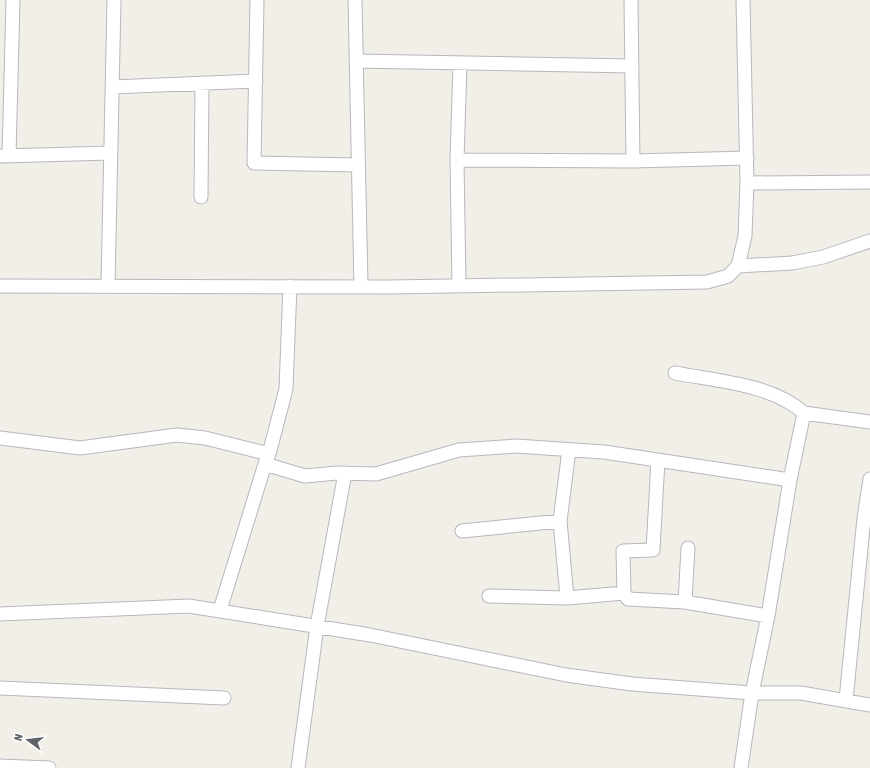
<svg xmlns="http://www.w3.org/2000/svg" width="870" height="768" font-family="'Asap Condensed',sans-serif">
<rect width="100%" height="100%" fill="#f1efe8"/>
<g fill="none" stroke-linecap="round" stroke-linejoin="round">
<!-- street casing -->
<g stroke="#b5b8bc" stroke-width="15">
<path id="street" d="M 257,0 L 254,163 L 358,165
M 355,0 L 361,287
M 631,0 L 633,161
M 356,61 L 632,66
M 112,87 L 256,81
M 0,156 L 111,153
M 9,156 L 13,0
M 457,160 L 633,161 L 747,158
M 747,183 L 870,182
M 201,197 L 202,83
M 738,266 L 792,263 L 823,257 L 870,241
M 108,285 L 114,0
M 0,286 L 390,287 L 707,282 L 728,276 L 738,266 L 745,236 L 747,183 L 743,0
M 459,286 L 457,160 L 460,63
M 675,373 C 716,381 772,384 804,413
M 0,438 L 80,448 L 177,435 L 205,438 L 269,454
M 265,464 L 305,476 L 337,473 L 376,474 L 459,450 L 516,446 L 604,452 L 790,480 L 804,413 L 870,422
M 462,531 L 560,521
M 624,593 L 628,599 L 685,602 L 768,616
M 489,596 L 567,598 L 624,593 L 623,551 L 653,550 L 658,460
M 567,598 L 560,521 L 569,450
M 685,602 L 688,548
M 220,610 L 265,464 L 269,454 L 286,389 L 290,286
M 0,614 L 189,606 L 370,635 L 566,675 L 632,684 L 752,693 L 801,693 L 870,705
M 0,688 L 224,698
M 846,700 L 864,518 L 870,479
M 0,766 L 49,768
M 298,768 L 317,626 L 345,473
M 741,768 L 752,693 L 768,616 L 790,480"/>
</g>
<!-- street -->
<use href="#street" stroke="#fff" stroke-width="13"/>
</g>
<!-- north arrow -->
<g transform="translate(28 740) rotate(285)" stroke="#ffffff" stroke-width="3" paint-order="stroke">
<path d="M0-3L7 15L0 10L-7 15Z" fill="#5f6368"/>
<text y="-6" font-size="11" font-weight="bold" text-anchor="middle" fill="#5f6368">N</text>
</g>
</svg>
